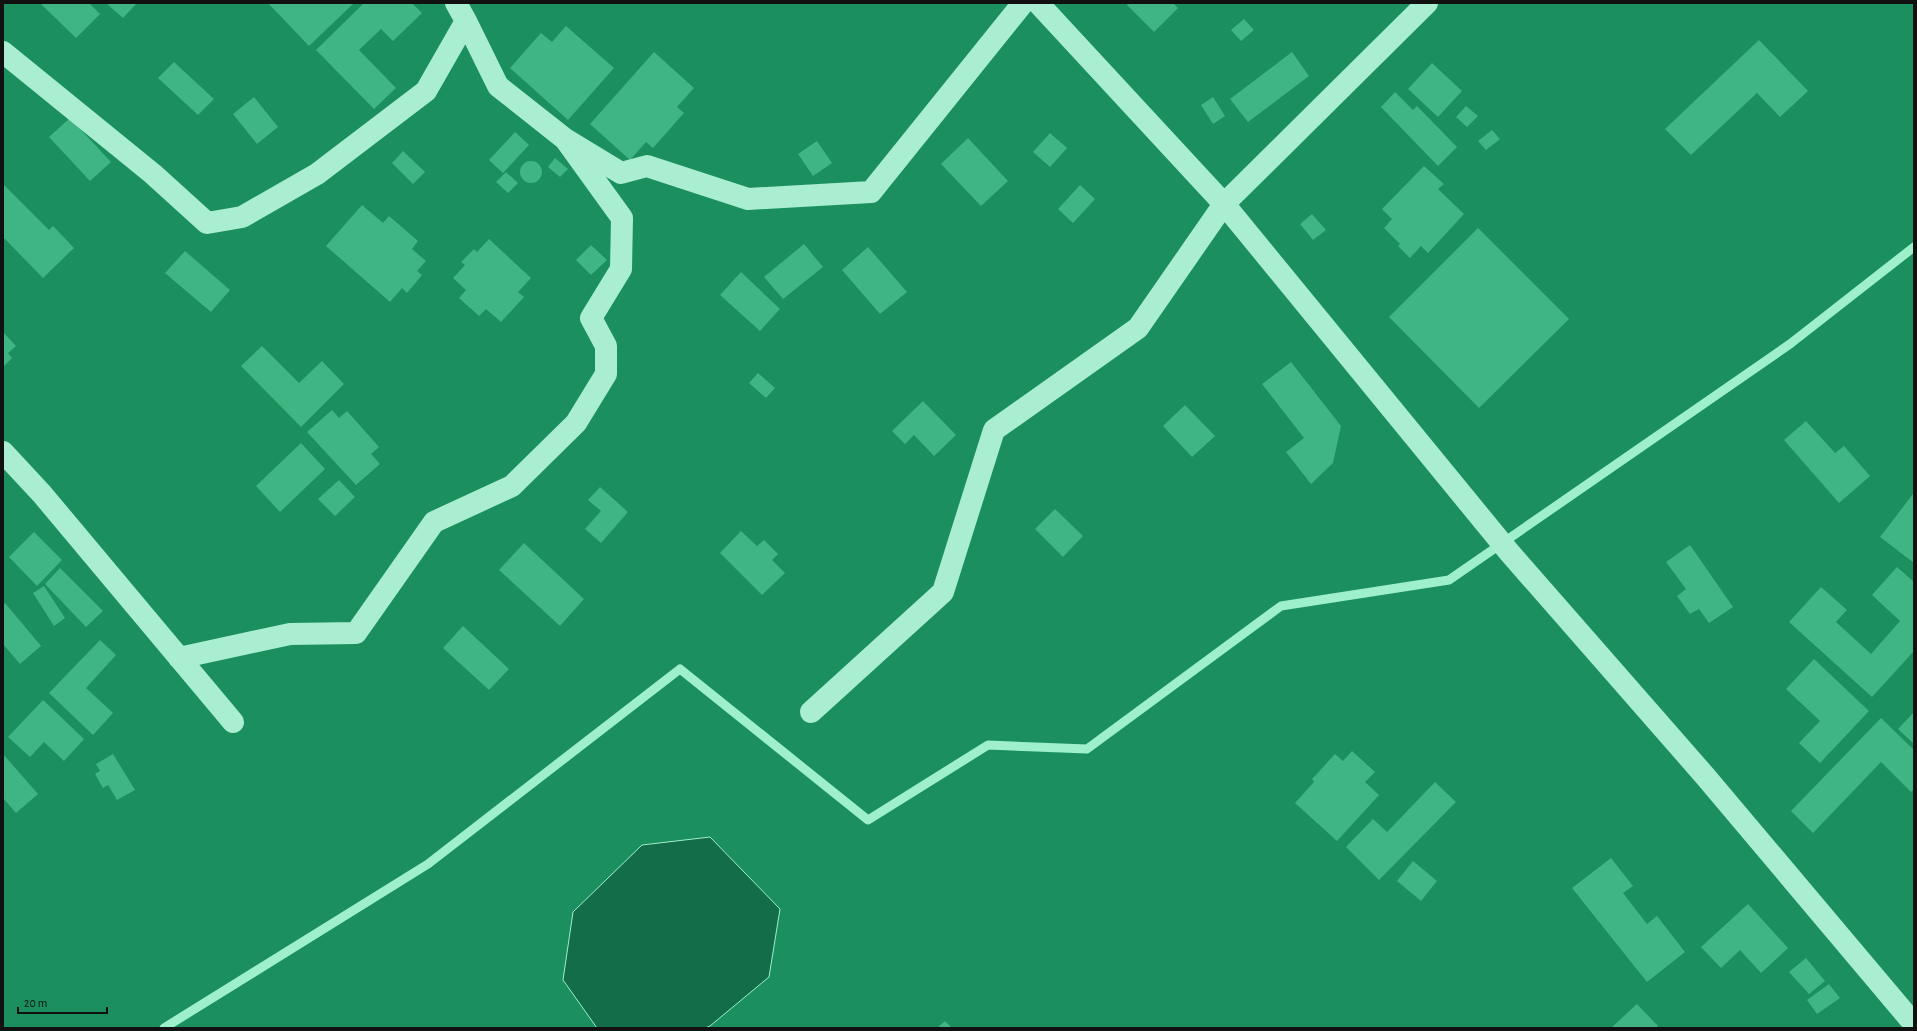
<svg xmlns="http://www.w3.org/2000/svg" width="1917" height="1031" font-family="'Alegreya Sans',sans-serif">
<rect width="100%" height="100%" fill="#1b8f5e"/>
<!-- water -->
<path fill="#126d48" stroke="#9df0ca" d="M 710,837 L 780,909 L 769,977 L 710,1026 L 705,1028 L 597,1028 L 563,980 L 573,912 L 642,845 Z"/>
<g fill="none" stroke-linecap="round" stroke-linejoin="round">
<!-- stream -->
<path stroke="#9df0ca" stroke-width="9" d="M 164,1028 L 428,864 L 680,669 L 868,820 L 988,745 L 1087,749 L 1281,606 L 1449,580 L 1790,344 L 1914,247"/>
</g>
<!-- building -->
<path fill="#3fb583" d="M 40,3 L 89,3 L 100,14 L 76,38 Z
M 106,3 L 137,3 L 123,18 Z
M 268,3 L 354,3 L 309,46 Z
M 364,3 L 412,3 L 422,13 L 393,41 L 381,29 L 359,50 L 396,88 L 374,109 L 316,50 Z
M 1128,3 L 1173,3 L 1178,8 L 1154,32 L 1127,5 Z
M 1244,19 L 1254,30 L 1241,41 L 1231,30 Z
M 566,26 L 614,68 L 568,120 L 510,68 L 541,33 L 552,42 Z
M 1759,40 L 1808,91 L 1780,117 L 1757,93 L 1691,155 L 1665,129 Z
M 654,52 L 694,88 L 677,107 L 684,113 L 653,148 L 646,142 L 630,160 L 590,124 Z
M 1292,52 L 1309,76 L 1248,122 L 1230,99 Z
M 174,62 L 214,99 L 198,115 L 158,78 Z
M 1432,63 L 1462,91 L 1438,117 L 1408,89 Z
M 1395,92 L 1413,110 L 1417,106 L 1457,147 L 1438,166 L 1381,107 Z
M 254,97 L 278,127 L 257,144 L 233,114 Z
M 1213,97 L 1225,116 L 1213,124 L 1201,105 Z
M 1466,106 L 1478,116 L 1467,127 L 1456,117 Z
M 70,118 L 111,162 L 90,181 L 49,137 Z
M 1492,130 L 1500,139 L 1486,150 L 1478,141 Z
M 515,132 L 529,145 L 503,173 L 489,160 Z
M 1050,133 L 1067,148 L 1050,167 L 1033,152 Z
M 968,138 L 1008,181 L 981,206 L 941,164 Z
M 817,141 L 832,163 L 813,176 L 798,154 Z
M 403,151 L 425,172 L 413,184 L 392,163 Z
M 555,158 L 568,169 L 560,177 L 548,167 Z
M520 172a11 11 0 1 1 22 0a11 11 0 1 1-22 0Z
M 1424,166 L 1444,184 L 1438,189 L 1464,214 L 1428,253 L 1421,246 L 1410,258 L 1398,246 L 1400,244 L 1384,228 L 1392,219 L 1382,209 Z
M 506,172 L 518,183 L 508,193 L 496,182 Z
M 3,184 L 49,230 L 53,226 L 74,248 L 43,278 L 3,237 Z
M 1080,185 L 1095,199 L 1073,223 L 1058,209 Z
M 362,205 L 383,223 L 389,216 L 418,241 L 412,249 L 426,261 L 417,271 L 422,275 L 407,293 L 402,288 L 390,302 L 326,246 Z
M 1312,214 L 1326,230 L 1313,240 L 1300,224 Z
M 1478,228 L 1569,319 L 1479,408 L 1389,317 Z
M 489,239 L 531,278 L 518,292 L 524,297 L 501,322 L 486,309 L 479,316 L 459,298 L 466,290 L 453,278 L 465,265 L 461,262 L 474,249 L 477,252 Z
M 804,244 L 823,267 L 783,299 L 764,277 Z
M 591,245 L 607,260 L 591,275 L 576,260 Z
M 868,247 L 907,292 L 880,314 L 842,270 Z
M 185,251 L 230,290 L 211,312 L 165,273 Z
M 741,272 L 780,309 L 760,331 L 720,295 Z
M 3,332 L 16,346 L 8,353 L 12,358 L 3,367 Z
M 262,346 L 299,383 L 322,361 L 344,384 L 301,427 L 241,366 Z
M 1291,362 L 1341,426 L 1333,463 L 1311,484 L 1286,452 L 1304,438 L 1262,384 Z
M 758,373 L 775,388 L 766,398 L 749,383 Z
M 923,401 L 956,435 L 934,456 L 914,435 L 905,444 L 892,431 Z
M 1185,405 L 1215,436 L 1192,457 L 1163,426 Z
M 332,410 L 339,418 L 347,411 L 379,447 L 371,454 L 380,464 L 356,485 L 307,432 Z
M 1806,421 L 1835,453 L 1844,446 L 1870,476 L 1839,503 L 1784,440 Z
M 301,443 L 325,469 L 280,512 L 256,486 Z
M 339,480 L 355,497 L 335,516 L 318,499 Z
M 600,487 L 628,512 L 601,543 L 585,529 L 601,511 L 588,500 Z
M 1913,494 L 1914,495 L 1914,563 L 1880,537 Z
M 1055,509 L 1083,536 L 1063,557 L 1035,529 Z
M 741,531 L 757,546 L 764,540 L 778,554 L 772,560 L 785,573 L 762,595 L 720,553 Z
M 34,532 L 62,560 L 37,586 L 9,557 Z
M 524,543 L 584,599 L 560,626 L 499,570 Z
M 1690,545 L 1733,607 L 1709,623 L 1699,609 L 1690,614 L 1677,596 L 1686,589 L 1666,562 Z
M 1897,567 L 1914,582 L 1914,651 L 1872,697 L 1789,622 L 1821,587 L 1847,610 L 1836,622 L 1871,654 L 1900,621 L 1872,595 Z
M 60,568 L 103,611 L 86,627 L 45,584 Z
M 44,586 L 65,618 L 54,626 L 33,593 Z
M 5,603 L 41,646 L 20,664 L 3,644 L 3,605 Z
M 463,626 L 509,669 L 489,690 L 443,648 Z
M 100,640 L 116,655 L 86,688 L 113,713 L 93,735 L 49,693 Z
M 1814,659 L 1869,711 L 1820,763 L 1799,743 L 1820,721 L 1786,689 Z
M 43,700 L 84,739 L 64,761 L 44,742 L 30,757 L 8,737 Z
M 1914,712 L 1914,744 L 1898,729 Z
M 1881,718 L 1914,750 L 1914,789 L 1911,792 L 1881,762 L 1813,833 L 1791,811 Z
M 1352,751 L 1375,772 L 1365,782 L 1379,795 L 1337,841 L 1295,803 L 1314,782 L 1312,779 L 1335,754 L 1343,761 Z
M 3,754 L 38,794 L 16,813 L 3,798 Z
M 113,754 L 135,790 L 117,800 L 108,785 L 103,788 L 95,774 L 100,771 L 96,764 Z
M 1435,782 L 1456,802 L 1379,880 L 1346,847 L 1373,819 L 1387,832 Z
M 1611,858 L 1633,886 L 1623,893 L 1647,924 L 1657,916 L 1685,952 L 1647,982 L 1572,888 Z
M 1413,861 L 1437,881 L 1421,901 L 1397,881 Z
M 1748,904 L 1788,948 L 1761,973 L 1740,950 L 1721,968 L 1701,947 Z
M 1806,958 L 1825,981 L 1809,994 L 1789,972 Z
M 1829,984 L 1840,998 L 1817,1014 L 1807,1000 Z
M 1637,1004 L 1658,1026 L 1656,1028 L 1611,1028 Z
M 945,1021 L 952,1028 L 937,1028 Z"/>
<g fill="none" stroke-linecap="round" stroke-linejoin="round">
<!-- street -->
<path stroke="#a9eed0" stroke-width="22" d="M 456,3 L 466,21 L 498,86 L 565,139 L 621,173 L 647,166 L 748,199 L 871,192 L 1023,3
M 1038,3 L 1224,204 L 1509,552 L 1705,776 L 1914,1024
M 3,52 L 153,174 L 207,223 L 242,217 L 317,174 L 426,91 L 466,21
M 3,452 L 42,494 L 233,722
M 179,658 L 290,634 L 356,633 L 434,522 L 512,486 L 576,423 L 606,374 L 606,346 L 591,318 L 621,269 L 622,218 L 565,139
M 811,712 L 943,592 L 994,430 L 1138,328 L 1224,204 L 1427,3"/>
</g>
<!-- border -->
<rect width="1917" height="1031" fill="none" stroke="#111111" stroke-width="8"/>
<!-- scale -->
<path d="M18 1007v6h89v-6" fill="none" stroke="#111111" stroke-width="2"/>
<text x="24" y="1007" font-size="12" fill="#111111" stroke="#1b8f5e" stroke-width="3" paint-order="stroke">20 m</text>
</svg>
